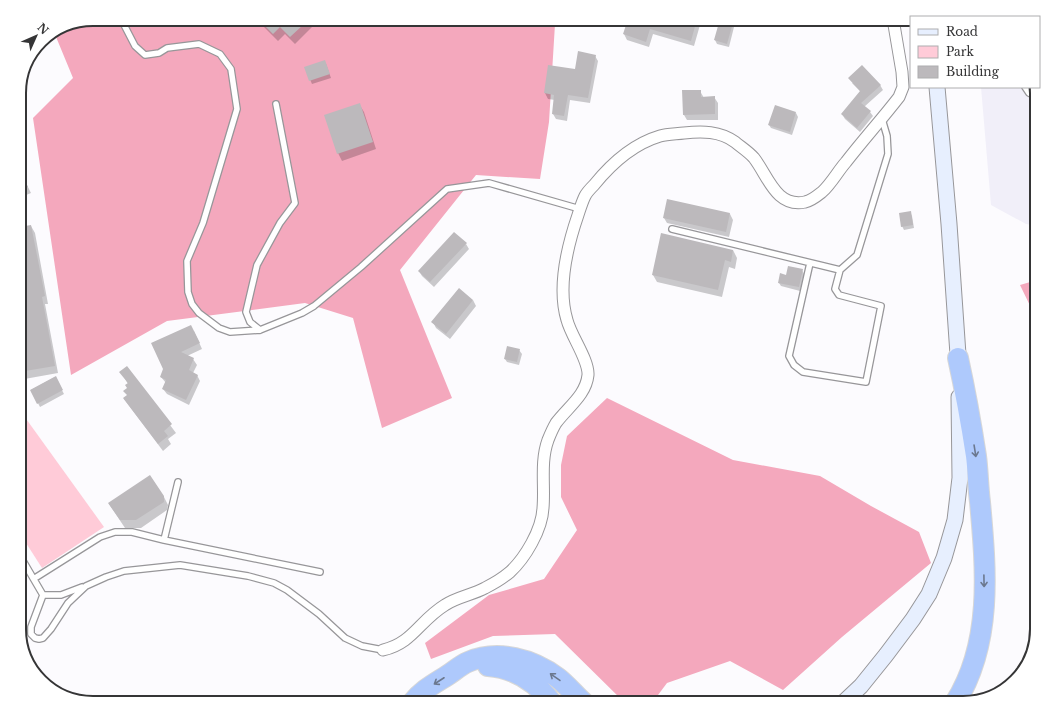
<svg xmlns="http://www.w3.org/2000/svg" width="1056" height="722" font-family="'Libre Baskerville',serif">
<rect width="100%" height="100%" fill="#fcfbfe"/>
<!-- built -->
<path fill="#f1eff9" d="M 981,87 L 1036,87 L 1037,93 L 1037,226 L 1026,224 L 991,205 Z"/>
<!-- green -->
<path fill="#ffcbd8" d="M 19,409 L 104,527 L 42,568 L 19,532 Z"/>
<!-- forest -->
<path fill="#f4a8bd" d="M 93,19 L 552,19 L 555,24 L 549,122 L 540,179 L 476,175 L 400,270 L 452,398 L 382,428 L 353,318 L 305,303 L 167,321 L 71,375 L 33,118 L 73,78 L 54,32 L 65,25 Z
M 1037,280 L 1037,320 L 1020,285 Z
M 607,398 L 733,460 L 820,476 L 871,506 L 919,532 L 931,563 L 842,637 L 783,690 L 730,661 L 667,683 L 652,703 L 625,703 L 555,634 L 493,636 L 431,659 L 425,643 L 489,595 L 544,579 L 577,530 L 561,497 L 561,465 L 567,436 Z"/>
<!-- shadow -->
<path fill="#0003" d="M 260,19 L 320,19 L 295,44 L 285,34 L 278,41 L 264,27 Z
M 633,19 L 695,19 L 697,20 L 700,25 L 694,46 L 653,34 L 649,47 L 627,40 L 624,34 Z
M 721,19 L 733,20 L 735,23 L 729,47 L 717,44 L 715,40 Z
M 753,19 L 789,19 L 788,22 L 769,21 L 769,26 L 756,25 Z
M 595,56 L 598,61 L 590,103 L 570,100 L 567,121 L 556,119 L 553,114 L 555,100 L 548,99 L 545,93 Z
M 326,64 L 331,78 L 312,84 L 305,68 Z
M 852,83 L 880,85 L 883,90 L 864,107 L 870,112 L 873,116 L 860,132 L 845,119 L 842,114 L 861,92 Z
M 700,91 L 704,98 L 714,97 L 718,103 L 718,120 L 687,120 L 684,115 Z
M 359,104 L 364,112 L 376,149 L 342,161 L 338,153 Z
M 796,113 L 798,117 L 792,135 L 771,128 L 769,125 Z
M 19,175 L 24,179 L 31,193 L 19,198 Z
M 910,212 L 912,216 L 914,228 L 904,230 L 902,226 Z
M 730,214 L 733,220 L 729,237 L 667,223 L 664,218 Z
M 31,226 L 35,233 L 48,304 L 45,304 L 58,373 L 19,380 L 19,312 L 28,310 Z
M 466,244 L 469,249 L 434,287 L 422,276 L 419,271 Z
M 733,250 L 737,258 L 735,269 L 729,267 L 722,297 L 657,282 L 653,275 Z
M 802,270 L 804,274 L 800,291 L 781,286 L 779,283 L 787,276 Z
M 473,300 L 476,306 L 450,339 L 436,328 L 433,322 Z
M 194,331 L 202,349 L 187,356 L 193,359 L 197,365 L 193,373 L 197,375 L 200,381 L 189,405 L 167,394 L 163,389 L 166,383 L 161,377 Z
M 519,350 L 522,354 L 519,365 L 507,362 L 505,359 Z
M 127,367 L 176,433 L 168,439 L 171,444 L 163,451 L 124,399 L 128,396 L 125,391 L 128,389 L 128,384 L 121,372 Z
M 55,377 L 64,394 L 40,407 L 31,390 Z
M 164,497 L 168,505 L 167,510 L 141,528 L 125,528 L 109,504 Z"/>
<!-- building -->
<path fill="#bcb9bc" d="M 258,19 L 297,19 L 303,25 L 290,37 L 280,27 L 273,34 Z
M 628,19 L 697,19 L 691,41 L 650,29 L 646,42 L 623,34 Z
M 720,19 L 734,19 L 727,44 L 714,40 Z
M 578,51 L 596,55 L 588,98 L 568,95 L 564,116 L 552,114 L 554,95 L 544,93 L 548,65 L 575,69 Z
M 325,60 L 330,74 L 309,81 L 304,67 Z
M 862,65 L 881,85 L 861,103 L 871,111 L 857,128 L 841,114 L 860,91 L 848,78 Z
M 682,90 L 701,90 L 701,97 L 715,96 L 715,114 L 683,115 Z
M 360,103 L 373,142 L 337,154 L 324,115 Z
M 775,105 L 796,112 L 790,132 L 768,125 Z
M 19,169 L 28,187 L 19,191 Z
M 667,199 L 730,213 L 726,232 L 663,218 Z
M 911,211 L 913,225 L 901,227 L 899,213 Z
M 31,225 L 45,296 L 42,297 L 55,366 L 19,372 L 19,311 L 27,310 L 19,270 L 19,227 Z
M 454,232 L 467,243 L 430,282 L 418,271 Z
M 661,233 L 733,250 L 731,262 L 725,260 L 718,290 L 652,275 Z
M 788,266 L 803,269 L 799,287 L 778,283 L 780,273 L 786,275 Z
M 459,288 L 473,300 L 446,334 L 431,322 Z
M 191,325 L 200,343 L 181,352 L 194,358 L 189,370 L 198,375 L 186,400 L 162,389 L 166,380 L 160,377 L 163,369 L 151,343 Z
M 507,346 L 520,349 L 517,362 L 504,359 Z
M 127,366 L 172,424 L 164,431 L 168,436 L 158,444 L 123,398 L 127,395 L 123,391 L 127,388 L 125,385 L 128,383 L 119,372 Z
M 56,376 L 63,390 L 37,404 L 30,390 Z
M 150,475 L 164,496 L 164,502 L 136,520 L 120,520 L 108,503 Z"/>
<g fill="none" stroke-linecap="round" stroke-linejoin="round">
<!-- lane casing -->
<g stroke="#979699" stroke-width="8">
<path id="lane" d="M 121,19 L 135,46 L 145,55 L 159,53 L 167,48 L 199,44 L 220,54 L 231,69 L 237,109 L 203,223 L 187,261 L 188,292 L 192,304 L 199,313 L 219,328 L 230,332 L 260,330 L 302,313 L 314,306 L 361,267 L 447,189 L 489,183 L 580,209
M 1025,87 L 1029,93 L 1037,97
M 672,229 L 840,270 L 857,255 L 888,154 L 887,136 L 882,119
M 810,263 L 789,356 L 794,365 L 803,372 L 866,382 L 881,306 L 839,295 L 835,289 L 840,270
M 260,330 L 250,322 L 246,312 L 257,265 L 280,223 L 295,203 L 276,104
M 164,540 L 320,572
M 19,554 L 43,595 L 61,595 L 82,587
M 35,578 L 100,537 L 115,532 L 132,532 L 164,540 L 178,482
M 43,595 L 31,627 L 31,634 L 35,638 L 39,639 L 43,638 L 51,629 L 68,603 L 86,586 L 106,577 L 124,571 L 180,565 L 248,576 L 274,583 L 287,590 L 319,614 L 345,638 L 362,646 L 383,650"/>
</g>
<!-- street casing -->
<g stroke="#979699" stroke-width="13">
<path id="street" d="M 383,650 C 413,643 419,621 445,605 C 457,597 472,595 485,588 C 493,584 503,578 510,572 C 525,558 542,530 543,508 C 545,486 540,462 548,440 C 550,435 553,428 556,423 C 568,407 586,395 588,375 C 589,360 571,336 567,320 C 557,287 567,247 578,215 C 580,209 582,202 585,196 C 587,192 591,188 594,185 C 611,164 633,144 660,136 C 667,134 676,134 684,133 C 702,131 720,131 735,142 C 741,147 749,152 754,158 C 768,176 776,208 805,202 C 811,201 817,196 822,192 C 831,184 838,171 846,162 C 863,140 882,119 899,97 L 903,87 L 902,72 L 893,19"/>
</g>
<!-- secondary casing -->
<g stroke="#979699" stroke-width="17">
<path id="secondary" d="M 937,87 L 949,224 L 959,369
M 843,703 L 861,686 L 886,655 L 913,619 L 929,594 L 944,558 L 955,520 L 960,478 L 959,397"/>
</g>
<!-- highway casing -->
<g stroke="#d7d7d7" stroke-width="22">
<path id="highway" d="M 488,666 C 514,668 536,682 552,703
M 412,703 C 422,690 434,684 448,675 C 454,671 461,665 468,662 C 498,649 533,659 558,678 C 567,685 575,695 584,703
M 955,703 C 993,643 986,569 980,502 C 978,487 978,471 976,456 C 971,423 965,390 958,358"/>
</g>
<!-- lane -->
<use href="#lane" stroke="#fff" stroke-width="5.5"/>
<!-- street -->
<use href="#street" stroke="#fff" stroke-width="11"/>
<!-- secondary -->
<use href="#secondary" stroke="#e7effe" stroke-width="15"/>
<!-- highway -->
<use href="#highway" stroke="#aec9fc" stroke-width="20"/>
</g>
<!-- one-way arrows -->
<defs><path id="oneway-shaft" d="M-6 0H5M1.5-3L5.5 0L1.5 3" fill="none" stroke-width="1.6" stroke-linecap="round" stroke-linejoin="round"/></defs>
<g stroke="#6b788f">
<use href="#oneway-shaft" transform="translate(975 451) rotate(81)"/>
<use href="#oneway-shaft" transform="translate(984 581) rotate(89)"/>
<use href="#oneway-shaft" transform="translate(555 677) rotate(-145)"/>
<use href="#oneway-shaft" transform="translate(439 681) rotate(147)"/>
</g>
<!-- crop -->
<path d="M0 0H1056V722H0ZM93 26H963A67 67 0 0 1 1030 93V629A67 67 0 0 1 963 696H93A67 67 0 0 1 26 629V93A67 67 0 0 1 93 26Z" fill="#fff" fill-rule="evenodd"/>
<path fill="none" stroke="#353536" stroke-width="2" d="M93 26H963A67 67 0 0 1 1030 93V629A67 67 0 0 1 963 696H93A67 67 0 0 1 26 629V93A67 67 0 0 1 93 26Z"/>
<!-- legend -->
<rect x="910" y="16" width="130" height="72" fill="#ffffff" stroke="#aeaeaf"/>
<rect x="918" y="29" width="20" height="6" fill="#e7effe" stroke="#aeaeaf"/>
<text x="946" y="36" font-size="12" fill="#353536">Road</text>
<rect x="918" y="46" width="20" height="12" fill="#ffcbd8" stroke="#aeaeaf"/>
<text x="946" y="56" font-size="12" fill="#353536">Park</text>
<rect x="918" y="66" width="20" height="12" fill="#bcb9bc" stroke="#aeaeaf"/>
<text x="946" y="76" font-size="12" fill="#353536">Building</text>
<!-- north arrow -->
<g transform="translate(36 36) rotate(45)" stroke="#ffffff" stroke-width="3" paint-order="stroke">
<path d="M0-3L7 15L0 10L-7 15Z" fill="#353536"/>
<text y="-6" font-size="11" font-weight="bold" text-anchor="middle" fill="#353536">N</text>
</g>
</svg>
